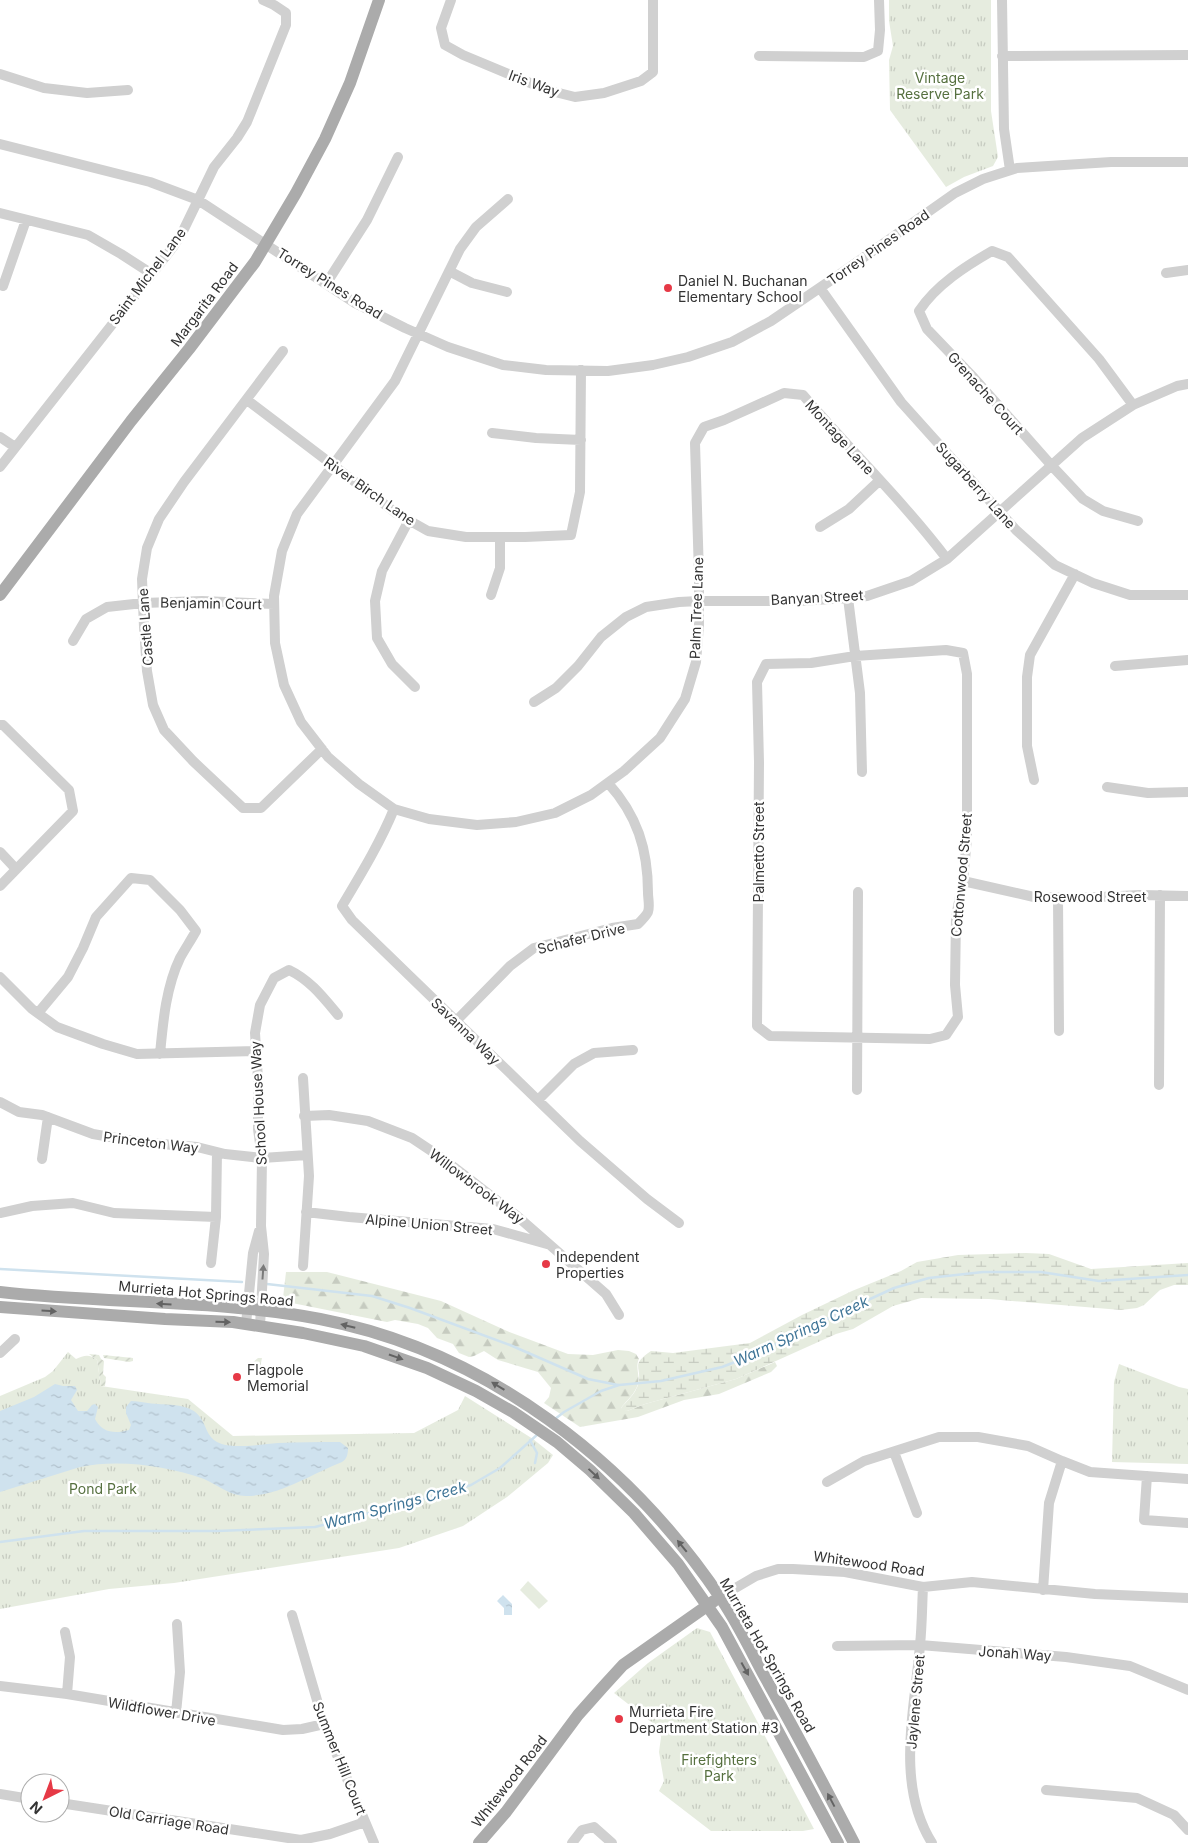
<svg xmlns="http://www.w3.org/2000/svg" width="1188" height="1843" font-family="Inter,sans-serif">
<defs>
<pattern id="forest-firs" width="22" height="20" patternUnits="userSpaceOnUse" patternTransform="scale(1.25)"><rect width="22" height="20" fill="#e6ecdf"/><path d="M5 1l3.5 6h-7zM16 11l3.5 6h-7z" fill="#c6cbc0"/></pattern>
<pattern id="wetland-marsh" width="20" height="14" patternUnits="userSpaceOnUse" patternTransform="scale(1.25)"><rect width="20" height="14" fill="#e6ecdf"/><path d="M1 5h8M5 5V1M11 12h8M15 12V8" fill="none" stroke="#c6cbc0"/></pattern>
<pattern id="park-tufts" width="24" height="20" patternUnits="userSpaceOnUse" patternTransform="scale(1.25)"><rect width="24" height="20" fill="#e6ecdf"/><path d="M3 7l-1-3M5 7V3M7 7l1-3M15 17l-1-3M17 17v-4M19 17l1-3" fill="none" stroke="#c6cbc0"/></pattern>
<pattern id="garden-furrows" width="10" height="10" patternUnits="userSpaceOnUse" patternTransform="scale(1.25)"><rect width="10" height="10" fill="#e6ecdf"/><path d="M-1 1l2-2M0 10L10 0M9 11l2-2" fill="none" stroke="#c6cbc0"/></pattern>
<pattern id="water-ripples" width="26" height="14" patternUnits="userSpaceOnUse" patternTransform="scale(1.25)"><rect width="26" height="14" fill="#cfe2ee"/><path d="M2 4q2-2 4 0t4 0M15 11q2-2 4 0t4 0" fill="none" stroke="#b2c2cd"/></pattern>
</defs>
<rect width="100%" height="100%" fill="#fff"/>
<!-- grass -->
<path fill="#e6ecdf" d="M 528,1581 L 548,1601 L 539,1609 L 520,1590 Z"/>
<!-- forest -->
<path fill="url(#forest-firs)" d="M 286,1272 L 327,1272 L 441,1301 L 507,1331 L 568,1354 L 593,1355 L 618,1350 L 629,1351 L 636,1354 L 639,1359 C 635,1367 640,1375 638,1384 C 635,1394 627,1400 621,1408 L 627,1411 L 645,1404 L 736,1379 L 775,1362 L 777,1366 L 771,1372 L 719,1394 L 684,1400 L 638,1417 L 580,1427 L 544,1403 L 549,1397 L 551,1388 L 538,1372 L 498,1360 L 484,1351 L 474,1356 L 469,1357 L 459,1353 L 453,1344 L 437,1338 L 428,1328 L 418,1324 L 395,1320 L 387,1322 L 287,1302 L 283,1298 Z"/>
<!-- wetland -->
<path fill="url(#wetland-marsh)" d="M 1026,1253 L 1049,1254 L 1091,1269 L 1188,1263 L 1188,1285 L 1174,1285 L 1160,1290 L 1144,1305 L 1137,1308 L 1121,1310 L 989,1299 L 921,1298 L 893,1306 L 853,1329 L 836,1334 L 736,1379 L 645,1404 L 627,1411 L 622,1410 L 621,1408 C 627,1401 635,1394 638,1385 C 643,1366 629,1366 651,1351 L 673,1353 L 750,1343 L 802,1315 L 852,1291 L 901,1271 L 917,1262 L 958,1255 Z"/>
<!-- park -->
<path fill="url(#park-tufts)" d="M 889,0 L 991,0 L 991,111 L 998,157 L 993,166 L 964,177 L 946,187 L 890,110 L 889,60 L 893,46 L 889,21 Z
M 68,1352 L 76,1359 C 84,1355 90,1354 97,1360 L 101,1386 L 188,1399 L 233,1436 L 414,1433 L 458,1410 L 465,1396 L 533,1439 L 553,1455 L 548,1463 L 507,1497 L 463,1526 L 399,1548 L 174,1583 L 109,1589 L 0,1609 L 0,1396 L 45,1377 L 53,1371 Z
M 1119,1364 L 1179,1387 L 1188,1389 L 1188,1464 L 1112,1462 L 1114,1382 Z
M 697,1628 L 710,1632 L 814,1829 L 803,1831 L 711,1831 L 659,1791 L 664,1781 L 659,1752 L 661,1737 L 659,1728 L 614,1693 L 648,1663 Z"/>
<!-- garden -->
<path fill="url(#garden-furrows)" d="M 89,1354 L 99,1355 L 101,1359 L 104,1361 L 103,1374 L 106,1377 L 105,1386 L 101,1386 L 97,1360 Z
M 103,1355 L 133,1358 L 133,1361 L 129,1362 L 104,1358 Z
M 258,1358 L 262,1358 L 259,1372 L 255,1371 L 252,1363 Z
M 254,1381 L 259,1381 L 259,1388 L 278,1391 L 277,1393 L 256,1391 L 251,1387 Z"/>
<!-- water -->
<path fill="url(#water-ripples)" d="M 55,1384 L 63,1386 L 75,1386 L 77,1390 L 71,1400 L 78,1411 L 87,1411 L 92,1405 L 95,1404 L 98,1407 L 95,1419 C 102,1433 115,1434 129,1430 L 131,1425 L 126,1413 L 126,1407 L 131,1401 C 140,1401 149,1404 158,1404 C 171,1405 191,1404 200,1417 C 206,1425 207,1437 217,1442 C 232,1450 262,1444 278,1443 C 298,1442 319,1442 340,1442 L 348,1448 C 348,1454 347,1459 342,1462 C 311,1474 280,1496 246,1496 C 230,1496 218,1485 204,1479 C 166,1466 120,1459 80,1467 L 0,1492 L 0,1411 L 34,1397 Z
M 503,1595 L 512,1604 L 512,1615 L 504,1615 L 504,1608 L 497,1601 Z"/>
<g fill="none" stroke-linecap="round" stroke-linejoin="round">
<!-- stream -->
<path stroke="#cfe2ee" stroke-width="2.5" d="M 0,1269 L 242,1282
M 267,1284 L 372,1296 L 410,1308 L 510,1345 L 588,1379 L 618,1385
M 555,1419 L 564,1412 L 601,1391 L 619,1385 L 661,1381 L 687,1375 L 722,1367 L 761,1352 L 803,1330 L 894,1288 L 929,1278 L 983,1272 L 1041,1272 L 1099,1281 L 1188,1275
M 530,1440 L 537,1453 L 535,1463
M 0,1542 L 84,1531 L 217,1531 L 315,1527 L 427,1498 L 471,1485 L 500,1468 L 538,1434"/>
<!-- minor -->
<path stroke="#d0d0d0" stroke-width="10" d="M 451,0 L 441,28 L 445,45 L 463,55 L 547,90 L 575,97 L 604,93 L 641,81 L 653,72 L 653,0
M 1002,0 L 1004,129 L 1010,170
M 759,56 L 864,57 L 878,51 L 880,30 L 879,0
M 1002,56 L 1188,55
M 0,74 L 44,88 L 87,93 L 128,90
M 0,144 L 150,182 L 198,200 L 355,303 L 405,328 L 448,347 L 503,365 L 546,370 L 608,371 L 653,365 L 688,357 L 732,342 L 771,321 L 843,272 L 955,193 L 983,179 L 1017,168 L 1111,162 L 1188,162
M 508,199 L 476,227 L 460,249 L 395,381 L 297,514 L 282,551 L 274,596 L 275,643 L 284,685 L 301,722 L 328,757 L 359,784 L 394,809 L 429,819 L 477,825 L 516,822 L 555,813 L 591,795 L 624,771 L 660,738 L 685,699 L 696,662 L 699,625 L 699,575 L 695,443 L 704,427 L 724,420 L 784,393 L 803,395 C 850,450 903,501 947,559
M 0,213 L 88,235 L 121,254 L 152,274
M 449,271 L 472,283 L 507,292
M 1166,273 L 1188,270
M 326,284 L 367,220 L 398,157
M 3,286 L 26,220
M 820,288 L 901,402 L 1016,530 L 1055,565 L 1093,583 L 1130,595 L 1188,595
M 283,351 L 184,482 L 159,519 L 147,548 L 142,579 L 144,627 L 147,671 L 153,705 L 164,730 L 193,761 L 243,808 L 261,808 L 322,749
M 247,400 L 396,513 L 428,531 L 466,537 L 525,537 L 571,535 L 580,492 L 581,370
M 1133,405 L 1099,359 L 1008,257 L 992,251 C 966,266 936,285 919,311 L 927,329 L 974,378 L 1052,466 L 1083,499 L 1103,511 L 1138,521
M 492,433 L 536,438 L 581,440
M 0,437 L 15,447
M 0,467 L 173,247 L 183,231 L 214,167 L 237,138 L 247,122 L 286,25 L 286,13 L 274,5 L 263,0
M 409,520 L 382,571 L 375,601 L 377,638 L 392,664 L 415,687
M 820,527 L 849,509 L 879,481
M 491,595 L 500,568 L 500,537
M 848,598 L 860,693 L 862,772
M 73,641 L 86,619 L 107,607 L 143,603 L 202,601 L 274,604
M 946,650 L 963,653 L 967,674 L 967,838 L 963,881 L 956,917 L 955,985 L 958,1017 L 946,1035 L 930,1039 L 770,1036 L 757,1026 L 759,762 L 757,682 L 766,664 L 811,663 L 855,656 Z
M 1115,666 L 1188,660
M 534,702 L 556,688 L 578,666 L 601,637 L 626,617 L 646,607 L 679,602 L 699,601 L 799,601 L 848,598 L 867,596 L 911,581 L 947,559 L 1082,438 L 1133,405 L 1177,386 L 1188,384
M 0,725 L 3,725 L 69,790 L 73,811 L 0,886
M 1034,780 L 1027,746 L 1027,677 L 1030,655 L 1075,574
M 1107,787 L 1148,793 L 1188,792
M 394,809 C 380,843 361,874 342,906 L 352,920 L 580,1141 L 647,1199 L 679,1223
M 0,852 L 16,869
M 963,881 L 1034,897 L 1079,898 L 1141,895 L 1188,896
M 1058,898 L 1059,1031
M 0,977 L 32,1009 L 57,1027 L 103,1044 L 137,1054 L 256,1051
M 38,1013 L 68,977 L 83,948 L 96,917 L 131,878 L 150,880 L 180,910 L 196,931 C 191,940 185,949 180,958 C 166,987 163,1022 160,1054
M 456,1021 L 510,966 L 534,948 L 612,928 L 638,924 C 641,921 646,916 648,912 C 650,907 648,898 648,893 C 648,849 637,815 608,783
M 303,1078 L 309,1176 L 303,1266
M 1159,1085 L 1160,895
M 857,1090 L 858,892
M 538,1100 L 574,1064 L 594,1053 L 633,1050
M 0,1102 L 19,1112 L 42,1115 L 93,1134 L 139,1142 L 197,1147 L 225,1154 L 262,1158 L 307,1155
M 304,1116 L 329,1115 L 368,1121 L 412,1138 L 442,1158 L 517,1216 L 606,1294 L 619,1315
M 42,1159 L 48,1117
M 306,1212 L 349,1217 L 493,1229 L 547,1244
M 0,1213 L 32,1206 L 73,1203 L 114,1213 L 216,1217
M 211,1263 L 216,1217 L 217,1152
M 246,1324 L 253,1253 L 259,1231
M 260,1326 L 264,1254 L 261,1226 L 262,1158 L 258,1129 L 258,1079 L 255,1033 L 260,1005 L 274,978 L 289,970 C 310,980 323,997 338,1015
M 0,1353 L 15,1339
M 894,1452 L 917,1513
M 1147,1476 L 1144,1520 L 1188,1523
M 827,1482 L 864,1461 L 939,1437 L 978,1437 L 1028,1446 L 1062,1461
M 923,1587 C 922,1606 922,1626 920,1645 C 915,1709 895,1784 932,1843
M 1043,1590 L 1049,1503 L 1062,1461 L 1090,1472 L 1188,1479
M 720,1597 L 756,1576 L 778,1569 L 793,1569 L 845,1572 L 923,1587 L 972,1582 L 1095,1594 L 1188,1598
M 292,1615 L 324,1724 L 374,1843
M 65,1632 L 70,1657 L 67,1694
M 837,1646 L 920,1645 L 1066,1657 L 1130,1666 L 1188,1690
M 0,1686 L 67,1694 L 283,1730 L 302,1729 L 324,1724
M 176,1713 L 180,1672 L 177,1624
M 1046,1790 L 1137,1798 L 1174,1815 L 1188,1830
M 0,1794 L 30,1799
M 60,1803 L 301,1840 L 330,1834 L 365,1822
M 572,1843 L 582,1830 L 594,1827 L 612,1843"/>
<!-- major -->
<path stroke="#ababab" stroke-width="12" d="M 0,595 L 131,421 L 189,349 L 255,262 L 296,193 L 325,139 L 350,83 L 379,0
M 0,1292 C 105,1304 216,1299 320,1319 C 486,1351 629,1461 722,1600 C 738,1624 751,1651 765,1677 C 796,1732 825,1787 854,1843
M 0,1307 L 165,1319 L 233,1322 L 303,1333 L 364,1346 L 427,1368 L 476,1391 L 513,1412 L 557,1442 L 590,1470 L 634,1513 L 678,1564 L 722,1627 L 838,1843
M 479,1843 L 506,1812 L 578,1715 L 602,1688 L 623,1665 L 714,1601"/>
</g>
<!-- one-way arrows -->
<defs><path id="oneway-solid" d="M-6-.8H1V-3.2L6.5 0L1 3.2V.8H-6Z" transform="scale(1.25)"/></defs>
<use fill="#7a7a7a" href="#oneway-solid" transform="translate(263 1272) rotate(-86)"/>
<g fill="#636363">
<use href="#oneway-solid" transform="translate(164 1304) rotate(-177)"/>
<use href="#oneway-solid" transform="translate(49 1311) rotate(4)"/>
<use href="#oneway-solid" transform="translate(223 1322) rotate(2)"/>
<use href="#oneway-solid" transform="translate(348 1326) rotate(-166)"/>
<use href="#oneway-solid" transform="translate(396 1357) rotate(19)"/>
<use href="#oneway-solid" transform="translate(498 1386) rotate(-149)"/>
<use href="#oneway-solid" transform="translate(594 1474) rotate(43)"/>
<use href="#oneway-solid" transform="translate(682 1546) rotate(-129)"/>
<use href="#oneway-solid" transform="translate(745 1669) rotate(61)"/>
<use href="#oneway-solid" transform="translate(831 1800) rotate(-118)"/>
</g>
<!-- markers -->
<g fill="#e63946" stroke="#fff" stroke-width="2">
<circle cx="668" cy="288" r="5"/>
<circle cx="546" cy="1264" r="5"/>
<circle cx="237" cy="1377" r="5"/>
<circle cx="619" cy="1719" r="5"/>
</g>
<g text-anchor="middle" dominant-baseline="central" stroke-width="5" stroke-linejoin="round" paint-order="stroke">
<!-- park labels -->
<g font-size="14" fill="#56703f" stroke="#fff">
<text x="940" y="77">Vintage<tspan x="940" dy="16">Reserve Park</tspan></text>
<text x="103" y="1488">Pond Park</text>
<text x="719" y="1759">Firefighters<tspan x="719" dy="16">Park</tspan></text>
</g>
<!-- street labels -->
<g font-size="14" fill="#333" stroke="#fff">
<text transform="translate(534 83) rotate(20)">Iris Way</text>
<text transform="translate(878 247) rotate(-35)">Torrey Pines Road</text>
<text transform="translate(147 276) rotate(-53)">Saint Michel Lane</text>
<text transform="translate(330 283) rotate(32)">Torrey Pines Road</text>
<text transform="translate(204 304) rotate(-53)">Margarita Road</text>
<text transform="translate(986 393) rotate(48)">Grenache Court</text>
<text transform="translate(840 437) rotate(48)">Montage Lane</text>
<text transform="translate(976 485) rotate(48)">Sugarberry Lane</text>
<text transform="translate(370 491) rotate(35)">River Birch Lane</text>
<text transform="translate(817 597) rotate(-3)">Banyan Street</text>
<text transform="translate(211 603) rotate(1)">Benjamin Court</text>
<text transform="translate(696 608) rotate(-88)">Palm Tree Lane</text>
<text transform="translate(145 627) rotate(-94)">Castle Lane</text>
<text transform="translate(758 852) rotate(-90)">Palmetto Street</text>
<text transform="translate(961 875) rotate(-85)">Cottonwood Street</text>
<text x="1090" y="896">Rosewood Street</text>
<text transform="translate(581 938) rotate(-14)">Schafer Drive</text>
<text transform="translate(466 1031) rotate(44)">Savanna Way</text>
<text transform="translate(258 1103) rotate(-93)">School House Way</text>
<text transform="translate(151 1142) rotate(7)">Princeton Way</text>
<text transform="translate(477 1186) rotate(37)">Willowbrook Way</text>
<text transform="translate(429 1224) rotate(5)">Alpine Union Street</text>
<text transform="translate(206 1293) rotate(5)">Murrieta Hot Springs Road</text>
<text transform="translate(869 1563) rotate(8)">Whitewood Road</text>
<text transform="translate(1015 1653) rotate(4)">Jonah Way</text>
<text transform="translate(768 1655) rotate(60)">Murrieta Hot Springs Road</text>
<text transform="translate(915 1702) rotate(-85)">Jaylene Street</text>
<text transform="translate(162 1711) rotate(10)">Wildflower Drive</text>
<text transform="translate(340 1758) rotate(68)">Summer Hill Court</text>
<text transform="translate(509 1781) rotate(-52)">Whitewood Road</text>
<text transform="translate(169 1820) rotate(9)">Old Carriage Road</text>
</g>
<!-- poi labels -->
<g font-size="14" fill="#333" stroke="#fff" text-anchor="start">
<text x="678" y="280">Daniel N. Buchanan<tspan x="678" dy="16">Elementary School</tspan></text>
<text x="556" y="1256">Independent<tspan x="556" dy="16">Properties</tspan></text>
<text x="247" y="1369">Flagpole<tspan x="247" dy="16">Memorial</tspan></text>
<text x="629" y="1711">Murrieta Fire<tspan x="629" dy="16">Department Station #3</tspan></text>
</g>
<!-- water labels -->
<g font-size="15" font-style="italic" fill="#3f7597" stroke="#fff">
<text transform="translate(801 1331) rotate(-25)">Warm Springs Creek</text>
<text transform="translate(395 1505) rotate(-15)">Warm Springs Creek</text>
</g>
</g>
<!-- north arrow -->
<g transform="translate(45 1798) rotate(222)"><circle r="24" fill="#ffffff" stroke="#adadad"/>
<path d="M0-4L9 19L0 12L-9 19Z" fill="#e63946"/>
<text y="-8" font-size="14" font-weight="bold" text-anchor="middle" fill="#333333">N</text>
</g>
</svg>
